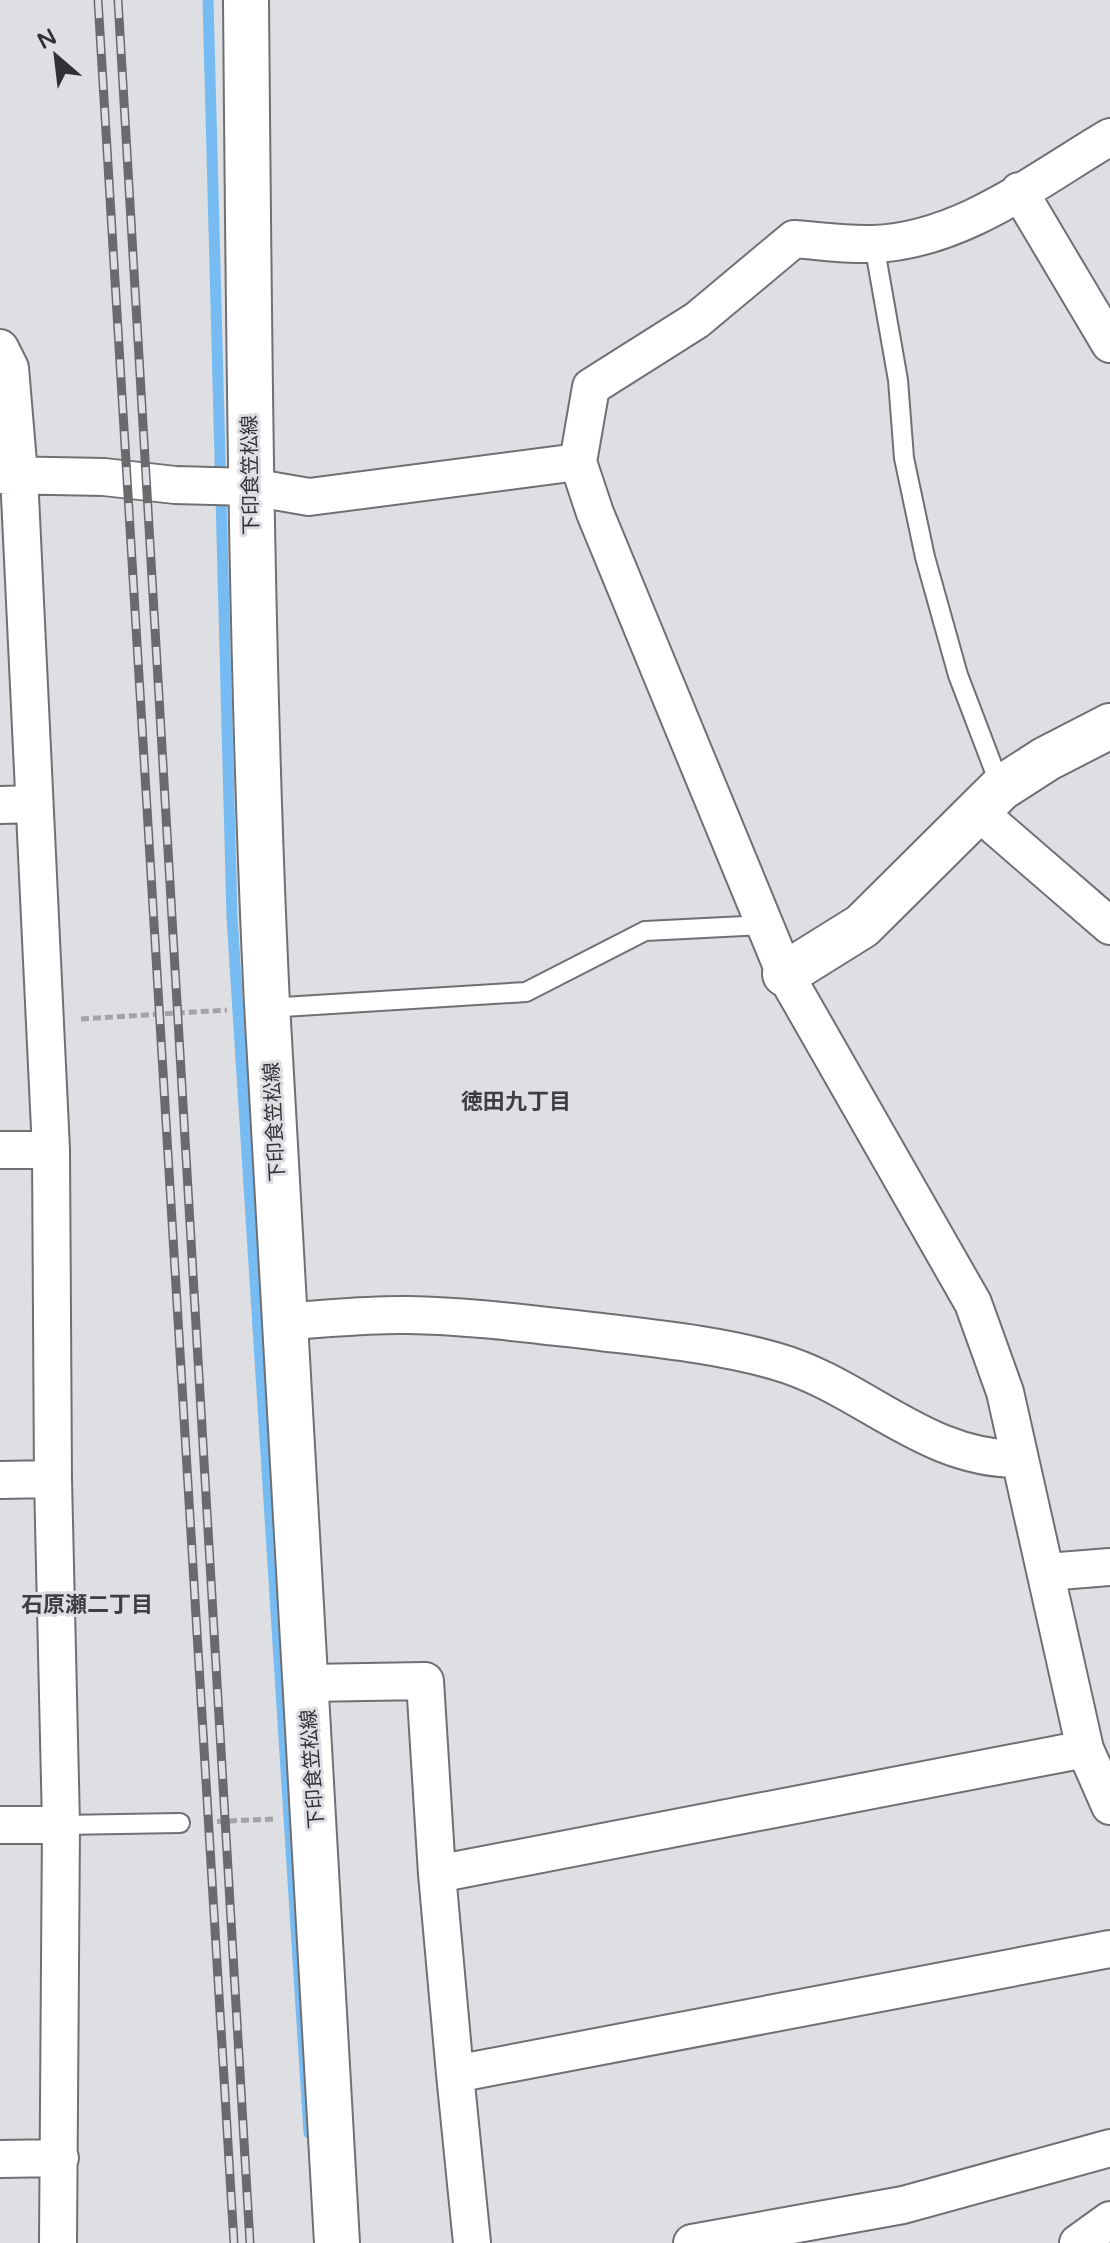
<svg xmlns="http://www.w3.org/2000/svg" width="1110" height="2243" font-family="'Varela Round','Noto Sans JP',sans-serif">
<rect width="100%" height="100%" fill="#dddfe3"/>
<g fill="none" stroke-linecap="round" stroke-linejoin="round">
<!-- stream -->
<path stroke="#77bbf3" stroke-width="11" d="M 208,0 L 232,917 L 309,2133"/>
<!-- lane casing -->
<g stroke="#6e7074" stroke-width="22">
<path id="lane" d="M 874,244 L 898,380 L 904,458 L 925,557 L 958,675 L 1001,788
M 267,1008 L 526,992 L 645,931 L 765,925
M 61,1825 L 180,1823"/>
</g>
<!-- street casing -->
<g stroke="#6e7074" stroke-width="40">
<path id="street" d="M 1110,137 C 1037,180 961,241 873,244 C 847,245 820,241 794,239 L 697,320 L 591,387 L 578,462 L 595,513 L 785,974 L 973,1303 L 1005,1392 L 1085,1749 L 1110,1806
M 1019,191 L 1110,344
M 0,348 L 10,368 L 19,475 L 51,1150 L 53,1479 L 61,1825 L 58,2243
M 0,475 L 104,477 L 175,485 L 251,487 L 309,497 L 578,462
M 0,805 L 32,804
M 976,810 L 1110,926
M 0,1150 L 51,1150
M 287,1321 C 327,1319 368,1314 408,1315 C 473,1316 537,1325 601,1332 C 659,1339 719,1345 775,1361 C 862,1385 924,1460 1020,1459
M 0,1480 L 53,1479
M 1047,1572 L 1110,1567
M 307,1683 L 425,1681 L 437,1874 L 1085,1749
M 0,1825 L 61,1825
M 437,1874 L 455,2074 L 1110,1949
M 455,2074 L 472,2243
M 0,2159 L 60,2158
M 692,2243 L 903,2205 L 1110,2148
M 1078,2243 L 1110,2220"/>
</g>
<!-- secondary casing -->
<g stroke="#6e7074" stroke-width="48">
<path id="secondary" d="M 246,0 C 249,335 251,670 267,1004 C 287,1417 317,1830 337,2243
M 785,974 L 862,926 L 1001,788 L 1046,759 L 1110,726"/>
</g>
<!-- path -->
<path stroke="#a3a4a8" stroke-width="5" stroke-dasharray="8 4" stroke-linecap="butt" d="M 81,1019 L 227,1010
M 205,1822 L 274,1819"/>
<!-- lane -->
<use href="#lane" stroke="#fff" stroke-width="18"/>
<!-- street -->
<use href="#street" stroke="#fff" stroke-width="36"/>
<!-- secondary -->
<use href="#secondary" stroke="#fff" stroke-width="44"/>
<!-- rail casing -->
<g stroke="#686a6c" stroke-width="9">
<path id="rail" d="M 98,0 L 234,2243
M 118,0 L 250,2243"/>
</g>
<!-- rail -->
<use href="#rail" stroke="#dddfe3" stroke-width="6" stroke-dasharray="18" stroke-linecap="butt"/>
</g>
<g text-anchor="middle" dominant-baseline="central" stroke-width="6" stroke-linejoin="round" paint-order="stroke">
<!-- street labels -->
<g font-size="20" fill="#303133" stroke="#dddfe3">
<text transform="translate(251 475) rotate(-91)">下印食笠松線</text>
<text transform="translate(275 1122) rotate(-93)">下印食笠松線</text>
<text transform="translate(313 1769) rotate(-94)">下印食笠松線</text>
</g>
<!-- neighbourhood labels -->
<g font-size="22" font-weight="bold" fill="#3c3e41" stroke="#dddfe3">
<text x="516" y="1102">徳田九丁目</text>
<text x="87" y="1605">石原瀬二丁目</text>
</g>
</g>
<!-- north arrow -->
<g transform="translate(56 56) rotate(332)" stroke="#dddfe3" stroke-width="6" paint-order="stroke">
<path d="M0-6L14 30L0 20L-14 30Z" fill="#303133"/>
<text y="-12" font-size="22" font-weight="bold" text-anchor="middle" fill="#303133">N</text>
</g>
</svg>
